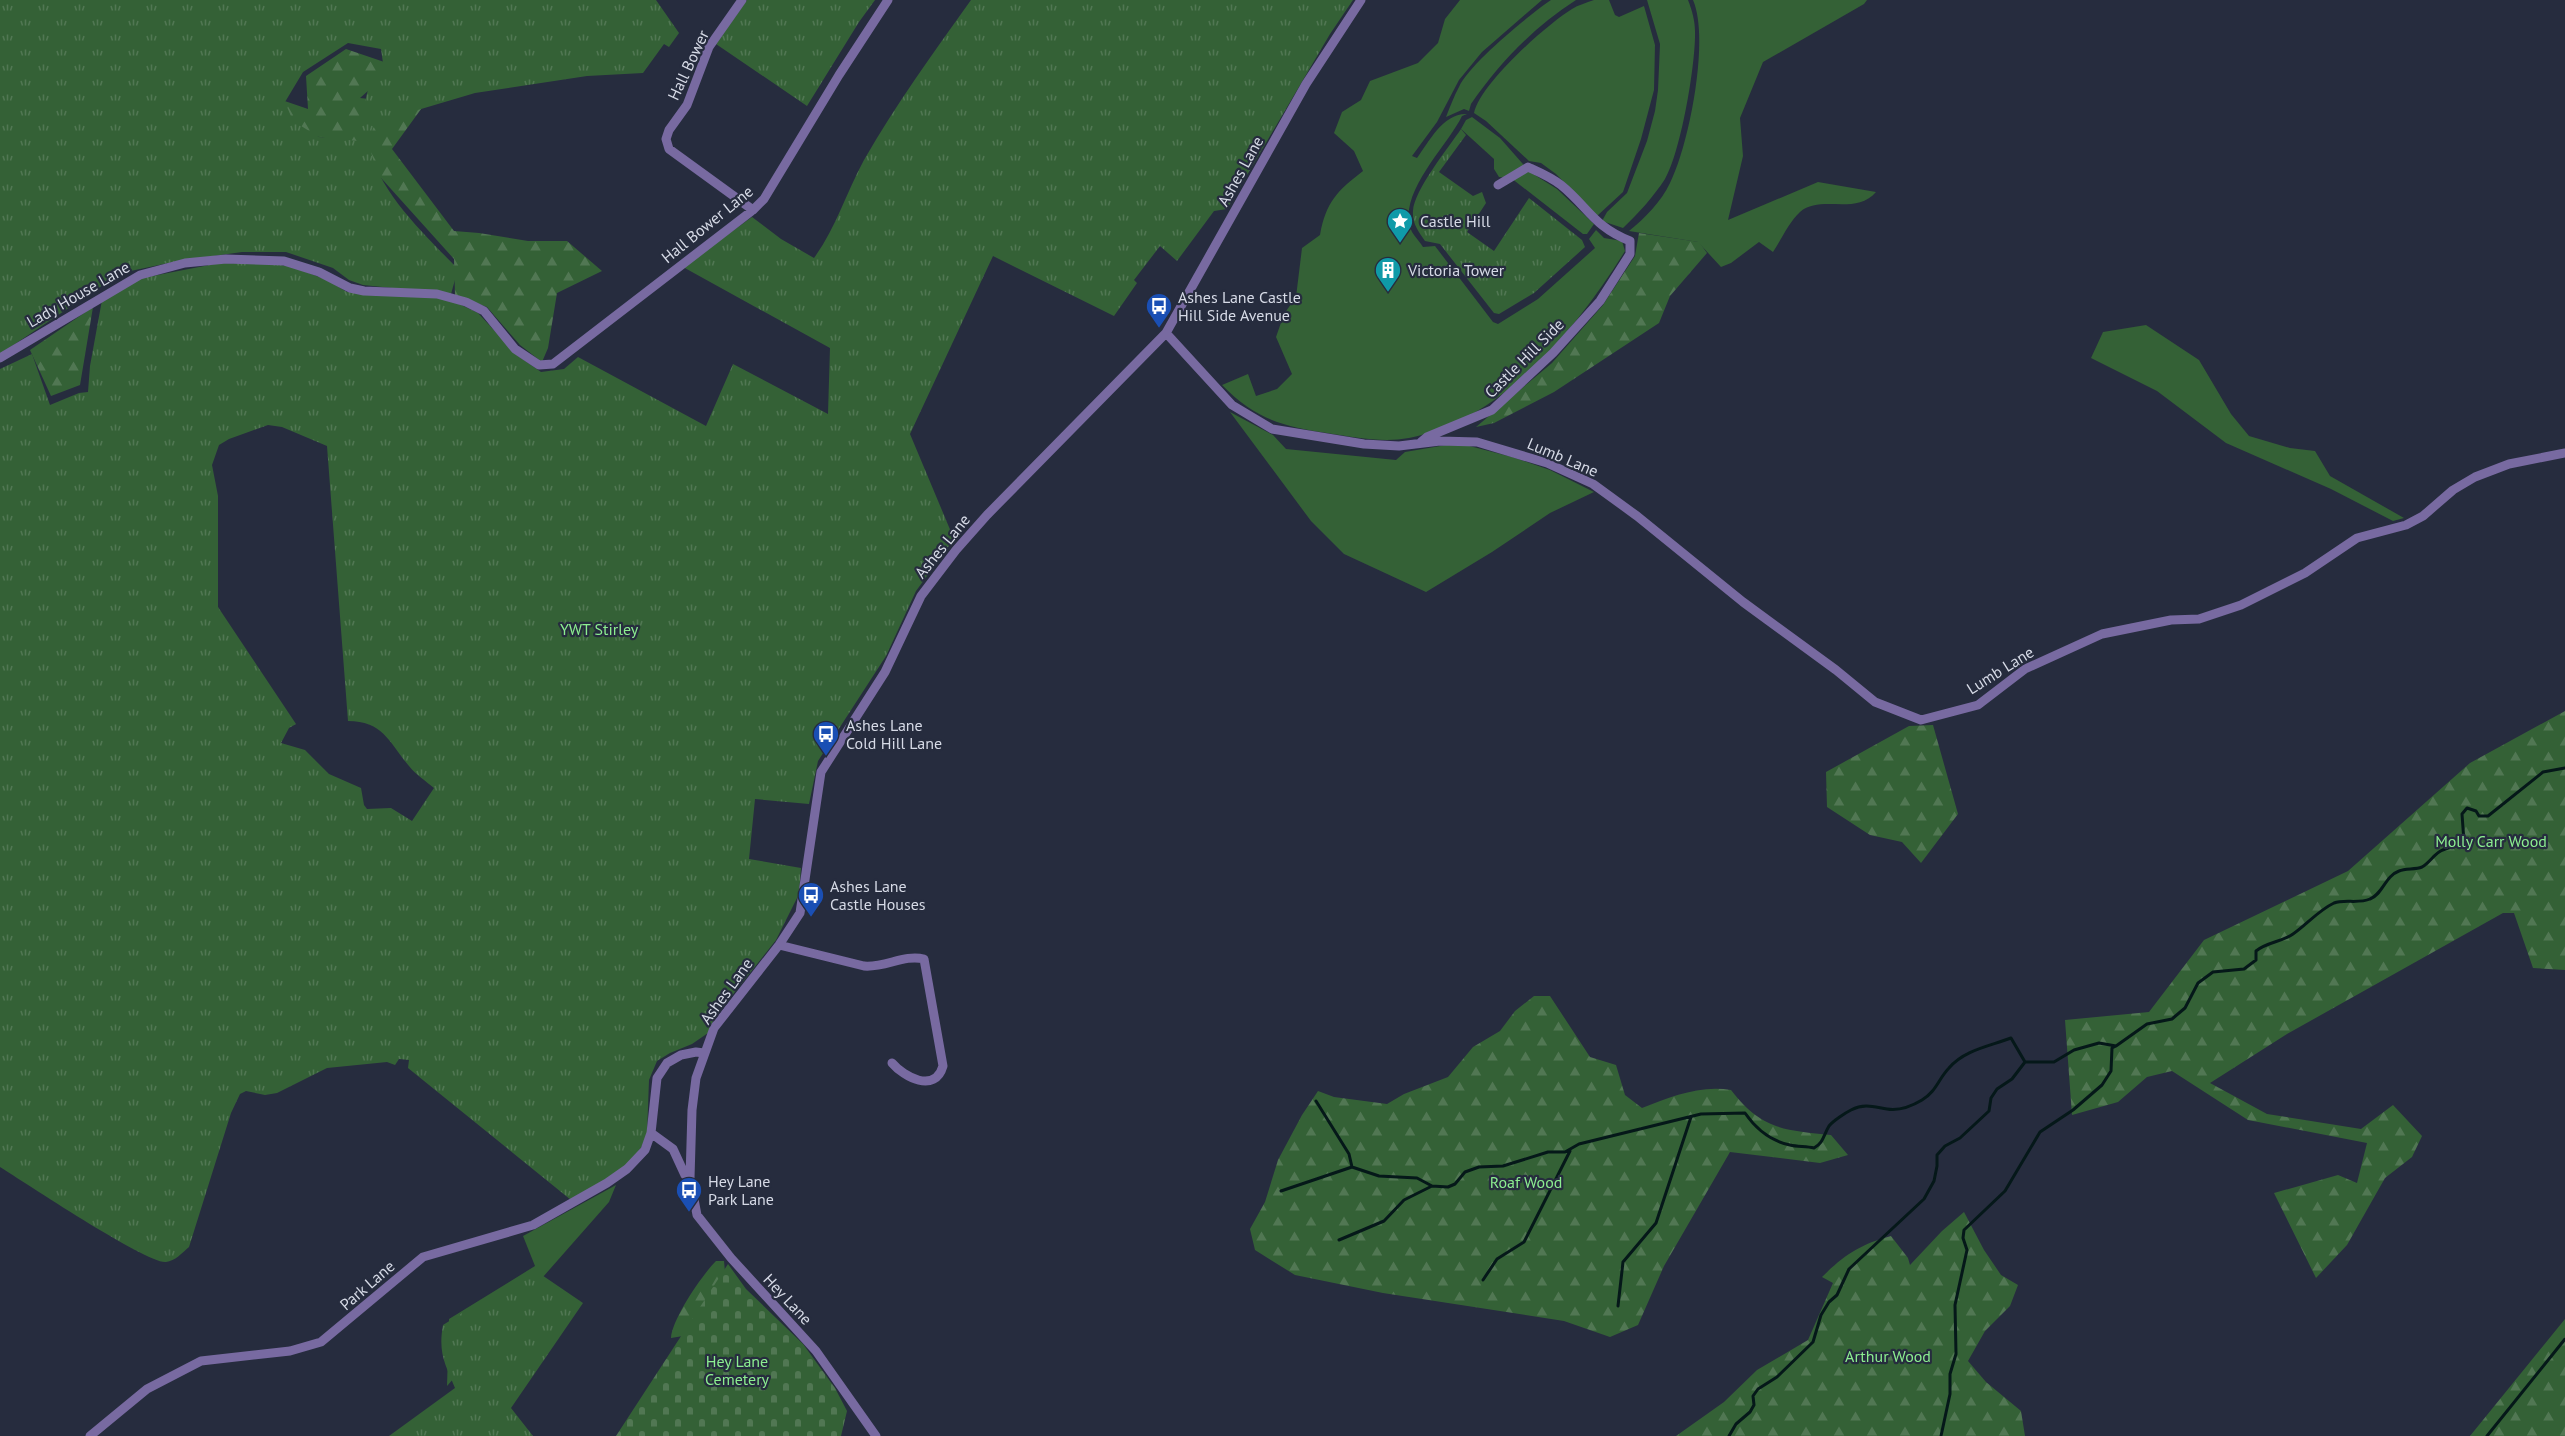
<svg xmlns="http://www.w3.org/2000/svg" width="2565" height="1436" font-family="'PT Sans',sans-serif">
<defs>
<pattern id="forest-firs" width="22" height="20" patternUnits="userSpaceOnUse" patternTransform="scale(1.5)"><rect width="22" height="20" fill="#346136"/><path d="M5 1l3.5 6h-7zM16 11l3.5 6h-7z" fill="#517753"/></pattern>
<pattern id="cemetery-stones" width="16" height="16" patternUnits="userSpaceOnUse" patternTransform="scale(1.5)"><rect width="16" height="16" fill="#346136"/><path d="M2 7V4a2 2 0 0 1 4 0v3zM10 15v-3a2 2 0 0 1 4 0v3z" fill="#517753"/></pattern>
<pattern id="park-tufts" width="24" height="20" patternUnits="userSpaceOnUse" patternTransform="scale(1.5)"><rect width="24" height="20" fill="#346136"/><path d="M3 7l-1-3M5 7V3M7 7l1-3M15 17l-1-3M17 17v-4M19 17l1-3" fill="none" stroke="#517753"/></pattern>
</defs>
<rect width="100%" height="100%" fill="#262c3e"/>
<!-- grass -->
<path fill="#346136" d="M 1460,0 L 1542,0 L 1482,52 L 1459,80 L 1437,122 L 1412,156 L 1417,158 C 1429,142 1443,113 1467,114 L 1462,116 C 1447,147 1395,195 1412,232 C 1415,237 1420,242 1423,247 L 1435,246 L 1493,322 L 1498,324 L 1538,299 L 1595,248 L 1589,239 L 1596,230 L 1604,238 L 1622,241 L 1625,251 C 1577,328 1503,420 1409,438 C 1382,443 1353,437 1327,433 C 1282,426 1255,419 1222,385 L 1248,374 L 1256,396 L 1277,389 L 1292,374 L 1276,337 L 1284,314 L 1296,297 L 1302,248 L 1320,235 C 1326,202 1337,191 1363,171 L 1354,151 L 1334,133 L 1342,112 L 1361,100 L 1370,81 L 1418,63 L 1438,43 L 1445,19 Z
M 1551,0 L 1576,0 C 1533,28 1500,62 1471,104 L 1469,111 L 1464,109 L 1446,117 C 1450,107 1454,96 1459,87 C 1469,64 1529,15 1551,0 Z
M 1594,0 L 1609,0 L 1615,15 L 1619,17 L 1644,6 L 1655,45 L 1654,90 L 1641,139 L 1623,192 L 1597,216 L 1556,174 L 1541,163 L 1529,161 L 1486,121 L 1474,113 C 1480,84 1546,25 1572,9 C 1578,5 1586,3 1594,0 Z
M 1647,0 L 1688,0 C 1692,10 1695,21 1695,31 C 1696,63 1681,152 1665,179 C 1654,196 1638,214 1623,228 L 1602,221 L 1607,212 L 1627,193 L 1647,141 L 1655,111 L 1658,90 L 1660,44 Z
M 1693,0 L 1867,0 L 1864,4 L 1763,62 L 1740,118 L 1743,156 L 1728,220 L 1818,182 L 1876,192 C 1855,216 1821,194 1800,212 C 1789,222 1781,240 1773,252 L 1759,242 L 1731,263 L 1721,267 L 1698,242 L 1629,231 C 1645,218 1661,202 1670,183 C 1689,145 1710,39 1693,0 Z
M 1472,117 L 1500,138 L 1530,172 L 1557,189 L 1594,224 L 1587,234 L 1583,234 L 1511,178 L 1499,177 L 1494,169 L 1494,159 L 1461,129 L 1466,120 Z
M 2146,325 L 2199,360 L 2231,414 L 2249,436 L 2290,448 L 2315,451 L 2330,476 L 2404,518 L 2393,521 L 2331,489 L 2226,443 L 2157,391 L 2091,358 L 2103,332 Z
M 1230,412 L 1273,435 L 1286,449 L 1396,460 L 1405,452 L 1458,443 L 1512,457 L 1550,470 L 1594,492 L 1550,513 L 1492,552 L 1426,592 L 1344,554 L 1311,521 Z
M 616,1185 L 609,1202 L 447,1386 L 449,1319 L 535,1266 L 523,1236 Z"/>
<!-- forest -->
<path fill="url(#forest-firs)" d="M 346,49 L 396,66 L 360,98 L 424,105 L 392,149 L 454,231 L 479,233 L 528,241 L 567,241 L 602,271 L 557,293 L 548,348 L 542,362 L 520,345 L 487,307 L 455,295 L 454,259 L 364,159 L 330,139 L 236,121 L 223,80 L 308,109 L 306,76 Z
M 1639,233 L 1699,242 L 1707,253 L 1670,296 L 1659,323 L 1554,392 L 1494,423 L 1476,427 L 1552,363 L 1603,305 L 1635,256 Z
M 93,307 L 80,385 L 51,396 L 30,350 Z
M 2565,711 L 2565,970 L 2533,968 L 2514,913 L 2503,913 L 2287,1034 L 2210,1083 L 2267,1114 L 2361,1129 L 2393,1105 L 2422,1136 L 2412,1157 L 2385,1178 L 2347,1245 L 2316,1278 L 2274,1193 L 2338,1175 L 2357,1183 L 2367,1143 L 2248,1120 L 2172,1071 L 2147,1077 L 2118,1102 L 2072,1115 L 2065,1020 L 2149,1012 L 2204,940 L 2348,871 L 2470,763 Z
M 1933,725 L 1958,814 L 1921,863 L 1902,842 L 1870,835 L 1827,807 L 1826,772 L 1909,726 Z
M 1534,996 L 1550,996 L 1590,1057 L 1616,1065 L 1625,1095 L 1642,1108 C 1671,1097 1699,1085 1731,1090 C 1762,1130 1784,1130 1831,1135 L 1848,1155 L 1820,1163 L 1730,1152 L 1664,1266 L 1638,1325 L 1610,1337 L 1564,1321 L 1383,1293 L 1295,1275 L 1255,1250 L 1250,1229 L 1265,1202 L 1278,1160 L 1302,1115 L 1318,1091 L 1334,1097 L 1387,1104 L 1404,1094 L 1448,1077 L 1473,1047 L 1500,1031 L 1515,1011 Z
M 1964,1212 L 1984,1250 L 2001,1275 L 2018,1285 L 2010,1306 L 1985,1331 L 1968,1361 L 1986,1382 L 2021,1411 L 2025,1436 L 1676,1436 L 1724,1402 L 1757,1370 L 1808,1340 L 1833,1283 L 1822,1277 C 1844,1255 1861,1244 1891,1236 L 1908,1258 L 1910,1265 L 1942,1231 Z
M 716,1261 L 724,1261 L 725,1272 L 683,1336 L 671,1338 C 672,1319 702,1275 716,1261 Z
M 2565,1319 L 2565,1436 L 2470,1436 Z"/>
<!-- cemetery -->
<path fill="url(#cemetery-stones)" d="M 728,1264 L 746,1289 L 803,1344 L 835,1388 L 847,1411 L 841,1436 L 616,1436 Z"/>
<!-- park -->
<path fill="url(#park-tufts)" fill-rule="evenodd" d="M 0,0 L 656,0 L 679,33 L 669,47 L 664,44 L 643,73 L 587,76 L 475,93 L 384,120 L 373,128 C 372,134 369,141 370,146 C 376,190 428,238 458,269 L 451,294 L 363,285 L 349,280 L 333,268 L 286,252 L 242,252 L 178,261 L 121,273 L 0,354 ZM 348,43 L 381,49 L 383,63 C 361,87 367,112 358,141 L 319,137 L 293,121 L 285,102 L 303,72 Z
M 747,0 L 875,0 L 859,22 L 807,106 L 716,44 Z
M 971,0 L 1353,0 L 1330,34 L 1227,209 L 1214,211 L 1177,261 L 1160,246 L 1134,280 L 1137,283 L 1114,316 L 993,256 L 910,434 L 954,539 L 916,591 L 886,656 L 818,761 L 809,804 L 755,799 L 749,859 L 801,868 L 799,894 L 776,940 L 715,1017 L 708,1033 L 692,1044 L 670,1053 L 657,1061 L 649,1080 L 647,1134 L 641,1148 L 628,1164 L 607,1181 L 571,1200 L 408,1068 L 409,1060 L 399,1059 L 395,1065 L 387,1062 L 327,1068 L 277,1093 L 265,1095 L 246,1091 L 240,1094 L 231,1113 L 189,1247 C 182,1253 175,1261 166,1262 C 147,1264 24,1182 0,1167 L 0,369 L 32,354 L 50,405 L 79,393 L 88,392 L 90,366 L 102,300 L 142,278 L 220,263 L 274,264 L 293,267 L 327,280 L 347,292 L 434,297 L 455,302 L 478,313 L 518,356 L 541,372 L 564,369 L 578,357 L 706,426 L 733,364 L 828,414 L 830,348 L 683,267 L 752,217 L 781,239 L 814,258 C 836,228 846,193 864,160 C 896,104 934,52 971,0 ZM 268,425 L 282,427 L 327,446 L 348,721 C 383,721 389,742 409,766 C 416,775 426,781 434,788 L 412,821 L 391,808 L 367,809 L 364,805 L 361,788 L 329,774 L 305,750 L 281,743 L 289,728 L 296,724 L 218,607 L 218,496 L 212,465 L 219,445 L 229,439 Z
M 1461,129 L 1466,135 L 1439,172 L 1473,196 L 1482,192 L 1486,203 L 1467,232 L 1494,251 L 1529,198 L 1582,240 L 1585,247 L 1534,293 L 1499,314 L 1494,313 L 1440,244 L 1425,241 C 1418,231 1412,223 1413,211 C 1414,190 1449,147 1461,129 Z
M 533,1269 L 583,1303 L 511,1408 L 533,1436 L 389,1436 L 455,1388 C 445,1364 438,1353 443,1325 Z"/>
<g fill="none" stroke-linecap="round" stroke-linejoin="round">
<!-- stream -->
<path stroke="#051819" stroke-width="3" d="M 1316,1101 L 1349,1154 L 1352,1167 L 1379,1176 L 1417,1178 L 1432,1186 L 1448,1187 L 1455,1184 L 1465,1172 L 1479,1167 L 1503,1166 L 1548,1152 L 1565,1152 L 1579,1144 L 1701,1114 L 1745,1113 C 1756,1129 1771,1141 1790,1145 C 1798,1147 1806,1146 1814,1148 C 1824,1142 1823,1136 1829,1126 C 1833,1121 1845,1113 1851,1110 C 1865,1103 1874,1107 1887,1109 C 1899,1111 1912,1106 1922,1100 C 1936,1092 1939,1078 1949,1068 C 1964,1050 1990,1046 2011,1038 L 2025,1062 L 2054,1062 L 2074,1050 L 2099,1043 L 2116,1046 L 2147,1024 L 2172,1019 L 2185,1008 L 2198,983 L 2213,972 L 2244,969 L 2256,960 L 2256,951 C 2267,942 2282,942 2293,934 C 2306,925 2319,910 2334,903 C 2344,899 2359,904 2370,899 C 2383,894 2385,876 2399,871 C 2406,868 2415,870 2422,867 C 2429,863 2433,856 2439,852 C 2446,847 2457,847 2464,842 L 2462,814 L 2467,808 L 2476,811 L 2479,816 L 2488,816 L 2543,772 L 2565,768
M 1281,1191 L 1352,1167
M 1339,1240 L 1384,1221 L 1404,1200 L 1432,1186
M 1483,1280 L 1497,1259 L 1524,1242 L 1570,1151
M 1618,1306 L 1623,1262 L 1656,1223 L 1691,1117
M 1729,1436 L 1736,1424 L 1750,1412 L 1754,1405 L 1753,1396 L 1758,1389 L 1777,1377 L 1813,1342 L 1821,1315 L 1829,1302 L 1837,1295 L 1849,1269 L 1924,1199 L 1934,1181 L 1937,1166 L 1937,1155 L 1945,1146 L 1960,1138 L 1989,1111 L 1991,1098 L 1997,1089 L 2012,1079 L 2025,1062
M 1941,1436 L 1950,1394 L 1950,1374 L 1956,1354 L 1955,1305 L 1967,1250 L 1963,1238 L 1964,1230 L 2005,1191 L 2040,1132 L 2073,1110 L 2102,1085 L 2111,1071 L 2112,1048 L 2116,1046
M 2487,1436 L 2565,1339"/>
<!-- minor -->
<path stroke="#786aa1" stroke-width="9" d="M 742,0 L 709,47 L 687,105 L 669,130 L 666,139 L 669,149 L 753,210
M 1166,333 L 1232,405 L 1272,429 L 1364,444 L 1399,446 L 1440,441 L 1477,442 L 1547,463 L 1593,484 L 1637,516 L 1743,602 L 1836,670 L 1875,702 L 1921,720 L 1978,705 L 2025,669 L 2102,634 L 2171,620 L 2199,619 L 2241,605 L 2305,573 L 2357,538 L 2406,525 L 2423,516 L 2453,490 L 2475,477 L 2509,464 L 2565,453
M 0,358 L 140,275 L 185,263 L 226,259 L 284,261 L 319,272 L 350,288 L 364,291 L 437,294 L 466,302 L 484,311 L 515,349 L 539,365 L 553,364 L 753,210 L 764,199 L 839,75 L 888,0
M 1421,442 L 1427,437 L 1492,410 L 1553,353 L 1600,301 L 1630,254 L 1630,241 C 1594,227 1588,207 1561,185 C 1551,177 1539,172 1528,167 L 1498,185
M 779,945 L 864,966 C 885,968 904,954 924,959 L 943,1066 C 935,1094 904,1077 892,1063
M 651,1133 L 673,1149 L 685,1175 L 690,1178
M 90,1436 L 147,1389 L 201,1361 L 290,1351 L 321,1342 L 423,1257 L 533,1225 L 607,1183 L 627,1169 L 645,1150 L 651,1133 L 657,1078 L 667,1063 L 681,1055 L 696,1052 L 704,1053
M 876,1436 L 816,1351 L 731,1258 L 697,1215 L 690,1178 L 692,1110 L 696,1078 L 714,1028 L 779,945 L 800,913 L 821,772 L 885,672 L 921,596 L 956,550 L 987,515 L 1166,333 L 1306,84 L 1361,0"/>
</g>
<!-- icons -->
<defs>
<g id="sight-pin" transform="scale(1.35)"><path d="M0 17L-7.5 6A9.5 9.5 0 1 1 7.5 6Z" fill="#0f9aa8" stroke="#262c3e"/><path d="M0-6L1.8-2.2L6-1.7L2.9 1.2L3.7 5.4L0 3.3L-3.7 5.4L-2.9 1.2L-6-1.7L-1.8-2.2Z" fill="#fff"/></g>
<g id="building-pin" transform="scale(1.35)"><path d="M0 17L-7.5 6A9.5 9.5 0 1 1 7.5 6Z" fill="#0f9aa8" stroke="#262c3e"/><path d="M-4-6H4V6H1V3H-1V6H-4ZM-2.5-4.3h1.7v1.8h-1.7ZM.8-4.3h1.7v1.8H.8ZM-2.5-1h1.7V.8h-1.7ZM.8-1h1.7V.8H.8Z" fill="#fff"/></g>
<g id="bus-pin" transform="scale(1.35)"><path d="M0 17L-7.5 6A9.5 9.5 0 1 1 7.5 6Z" fill="#1a4fb4" stroke="#262c3e"/><path d="M-5-6H5V4H4V6H2V4H-2V6H-4V4H-5ZM-3.5-4V0h7V-4ZM-3.5 1.2v1.5H-2V1.2ZM2 1.2v1.5H3.5V1.2Z" fill="#fff"/></g>
</defs>
<g fill-rule="evenodd">
<use href="#sight-pin" x="1400" y="221"/>
<use href="#building-pin" x="1388" y="270"/>
<use href="#bus-pin" x="1159" y="306"/>
<use href="#bus-pin" x="826" y="734"/>
<use href="#bus-pin" x="811" y="895"/>
<use href="#bus-pin" x="689" y="1190"/>
</g>
<g text-anchor="middle" dominant-baseline="central" stroke-width="4.5" stroke-linejoin="round" paint-order="stroke">
<!-- street labels -->
<g font-size="16" fill="#d6dae6" stroke="#262c3e">
<text transform="translate(688 65) rotate(-65)">Hall Bower</text>
<text transform="translate(1240 171) rotate(-61)">Ashes Lane</text>
<text transform="translate(707 224) rotate(-39)">Hall Bower Lane</text>
<text transform="translate(78 294) rotate(-30)">Lady House Lane</text>
<text transform="translate(1524 358) rotate(-45)">Castle Hill Side</text>
<text transform="translate(1563 457) rotate(23)">Lumb Lane</text>
<text transform="translate(942 546) rotate(-51)">Ashes Lane</text>
<text transform="translate(2000 670) rotate(-32)">Lumb Lane</text>
<text transform="translate(726 991) rotate(-54)">Ashes Lane</text>
<text transform="translate(367 1285) rotate(-41)">Park Lane</text>
<text transform="translate(788 1299) rotate(47)">Hey Lane</text>
</g>
<!-- poi labels -->
<g font-size="16" fill="#d6dae6" stroke="#262c3e" text-anchor="start">
<text x="1420" y="221">Castle Hill</text>
<text x="1408" y="270">Victoria Tower</text>
<text x="1178" y="297">Ashes Lane Castle<tspan x="1178" dy="18">Hill Side Avenue</tspan></text>
<text x="846" y="725">Ashes Lane<tspan x="846" dy="18">Cold Hill Lane</tspan></text>
<text x="830" y="886">Ashes Lane<tspan x="830" dy="18">Castle Houses</tspan></text>
<text x="708" y="1181">Hey Lane<tspan x="708" dy="18">Park Lane</tspan></text>
</g>
<!-- park labels -->
<g font-size="16" fill="#8cee90" stroke="#262c3e">
<text x="599" y="629">YWT Stirley</text>
<text x="2491" y="841">Molly Carr Wood</text>
<text x="1526" y="1182">Roaf Wood</text>
<text x="1888" y="1356">Arthur Wood</text>
<text x="737" y="1361">Hey Lane<tspan x="737" dy="18">Cemetery</tspan></text>
</g>
</g>
</svg>
